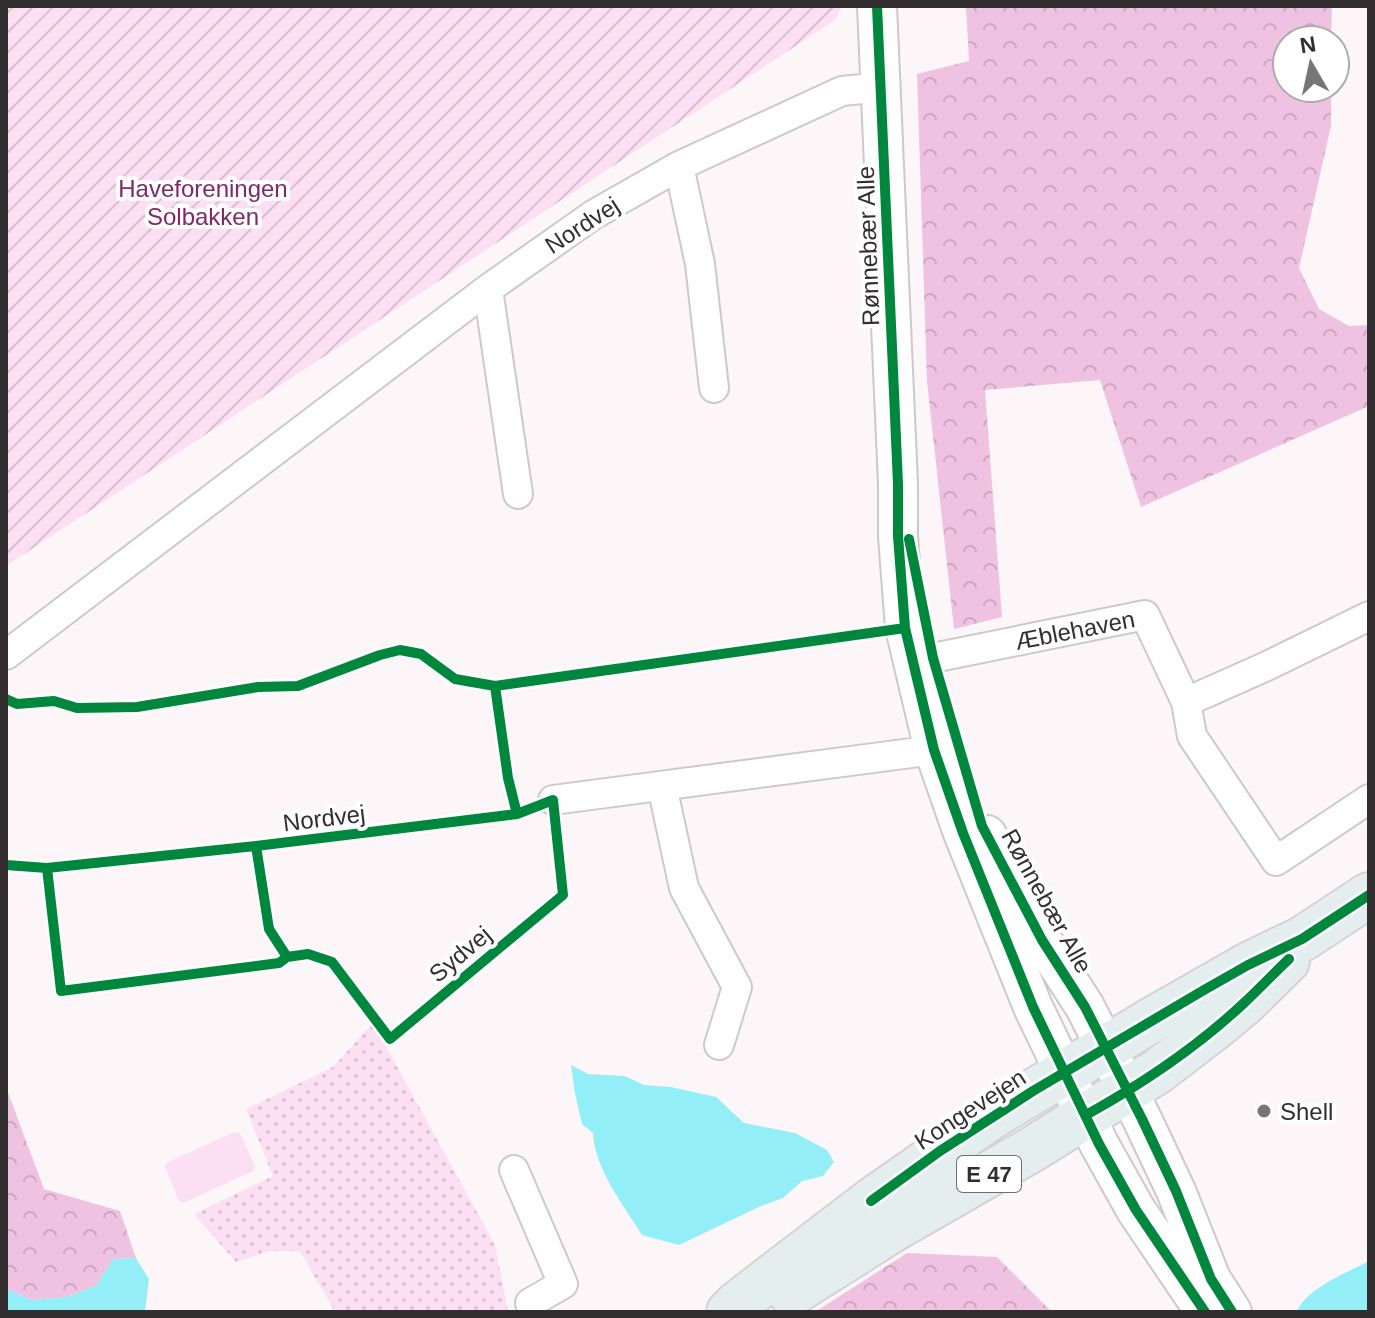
<svg xmlns="http://www.w3.org/2000/svg" width="1375" height="1318" font-family="Helvetica,sans-serif">
<defs>
<pattern id="grass-dots" width="8" height="8" patternUnits="userSpaceOnUse" patternTransform="scale(2)"><rect width="8" height="8" fill="#fcdff2"/><path d="M2 2h.1M6 6h.1" fill="none" stroke="#d8c0d0" stroke-width="1.8" stroke-linecap="round"/></pattern>
<pattern id="forest-crowns" width="20" height="18" patternUnits="userSpaceOnUse" patternTransform="scale(2)"><rect width="20" height="18" fill="#f0c2e1"/><path d="M2 6a3 3 0 1 1 6 0M12 15a3 3 0 1 1 6 0" fill="none" stroke="#cea7c1"/></pattern>
<pattern id="garden-furrows" width="10" height="10" patternUnits="userSpaceOnUse" patternTransform="scale(2)"><rect width="10" height="10" fill="#fcdff2"/><path d="M-1 1l2-2M0 10L10 0M9 11l2-2" fill="none" stroke="#d8c0d0"/></pattern>
</defs>
<rect width="100%" height="100%" fill="#fcf6f9"/>
<!-- grass -->
<path fill="url(#grass-dots)" d="M 373,1023 L 495,1245 L 508,1312 L 335,1312 L 300,1251 L 269,1251 L 236,1262 L 194,1214 L 273,1176 L 246,1109 L 333,1067 Z"/>
<!-- forest -->
<path fill="url(#forest-crowns)" d="M 966,6 L 1332,6 L 1331,40 L 1287,40 L 1287,88 L 1331,88 L 1331,126 L 1299,268 L 1319,309 L 1349,326 L 1369,325 L 1369,406 L 1141,507 L 1100,380 L 985,390 L 1002,617 L 954,629 L 927,381 L 917,74 L 969,61 Z
M 6,1087 L 44,1189 L 120,1211 L 136,1258 L 113,1259 L 96,1286 L 67,1297 L 32,1300 L 6,1289 Z
M 907,1253 L 997,1257 L 1052,1312 L 815,1312 Z"/>
<!-- garden -->
<path fill="url(#garden-furrows)" d="M 6,6 L 842,6 L 835,20 L 6,566 Z"/>
<!-- pitch -->
<path fill="#fcdff2" d="M 234,1132 L 240,1133 L 255,1166 L 253,1171 L 183,1203 L 179,1201 L 165,1167 L 166,1163 Z"/>
<!-- water -->
<path fill="#94eef7" d="M 571,1065 L 588,1074 L 625,1076 L 644,1085 L 671,1087 L 716,1097 L 744,1123 L 795,1133 L 827,1150 L 834,1162 L 823,1176 L 802,1181 L 783,1198 L 761,1206 L 679,1245 L 642,1235 C 623,1204 595,1170 593,1133 L 582,1124 L 575,1093 Z
M 136,1258 L 149,1279 L 145,1312 L 6,1312 L 6,1289 L 32,1300 L 67,1297 L 96,1286 L 113,1259 Z
M 1369,1261 L 1369,1312 L 1297,1312 C 1305,1289 1348,1272 1369,1261 Z"/>
<g fill="none" stroke-linecap="round" stroke-linejoin="round">
<!-- minor casing -->
<g stroke="#cdc9cb" stroke-width="32">
<path id="minor" d="M 679,166 L 700,264 L 714,388
M 488,289 L 518,494
M 6,655 L 488,289 L 593,215 L 679,166 L 842,91 L 882,87
M 913,662 L 1145,615 L 1186,702 L 1192,736 L 1276,861 L 1369,799
M 1186,702 L 1267,666 L 1369,616
M 662,786 L 684,888 L 737,987 L 719,1045
M 553,800 L 934,750
M 514,1170 L 563,1284 L 530,1303 L 533,1312"/>
</g>
<!-- secondary casing -->
<g stroke="#cdc9cb" stroke-width="42">
<path id="secondary" d="M 877,6 L 898,484 L 898,536 L 905,628 L 934,750 L 963,833 L 1033,1007 L 1099,1144 L 1136,1210 L 1205,1312
M 987,835 L 1042,940 L 1085,1007 L 1142,1119 L 1176,1191 L 1211,1279 L 1232,1312"/>
</g>
<!-- primary casing -->
<g stroke="#d5d2d3" stroke-width="48">
<path id="primary" d="M 791,1294 L 892,1230 L 1031,1150 L 1158,1071 L 1214,1028 L 1244,1003 L 1287,961
M 729,1312 L 738,1303 L 871,1201 L 988,1119 L 1155,1018 L 1248,965 L 1302,939 L 1369,895"/>
</g>
<!-- minor -->
<use href="#minor" stroke="#fffefe" stroke-width="28"/>
<!-- secondary -->
<use href="#secondary" stroke="#fffefe" stroke-width="38"/>
<!-- primary -->
<use href="#primary" stroke="#e4eeef" stroke-width="44"/>
<!-- cycleway casing -->
<g stroke="#fff" stroke-width="15">
<path id="cycleway" d="M 877,6 L 898,484 L 898,536 L 905,628 L 934,750 L 963,833 L 1033,1007 L 1099,1144 L 1136,1210 L 1205,1312
M 909,539 L 933,658 L 982,826 L 1042,940 L 1085,1007 L 1142,1119 L 1176,1191 L 1211,1279 L 1232,1312
M 495,686 L 508,778 L 517,814
M 6,699 L 17,704 L 54,701 L 77,708 L 137,707 L 258,687 L 298,686 L 380,655 L 400,650 L 421,654 L 455,679 L 495,686 L 905,628
M 256,846 L 269,929 L 287,957
M 6,865 L 47,868 L 256,846 L 517,814 L 553,800 L 563,895 L 390,1039 L 332,962 L 308,954 L 287,957 L 279,963 L 61,991 L 47,868
M 1086,1115 C 1142,1084 1197,1047 1244,1003 C 1259,989 1274,973 1289,959
M 871,1201 L 940,1151 L 1033,1091 L 1204,990 L 1248,965 L 1302,939 L 1369,895"/>
</g>
<!-- cycleway -->
<use href="#cycleway" stroke="#00873e" stroke-width="10"/>
</g>
<!-- markers -->
<circle fill="#797476" stroke="#fff" stroke-width="3" cx="1264" cy="1111" r="8"/>
<g text-anchor="middle" dominant-baseline="central" stroke-width="8" stroke-linejoin="round" paint-order="stroke">
<!-- shield labels -->
<rect fill="#fff" stroke="#706d6e" stroke-width="2" x="957" y="1156" width="64" height="36" rx="6"/>
<g font-size="22" font-weight="bold" fill="#322e30">
<text x="989" y="1174">E 47</text>
</g>
<!-- park labels -->
<g font-size="24" fill="#81276b" stroke="#fff">
<text x="203" y="188">Haveforeningen<tspan x="203" dy="28">Solbakken</tspan></text>
</g>
<!-- street labels -->
<g font-size="24" fill="#322e30" stroke="#fff">
<text transform="translate(582 225) rotate(-33)">Nordvej</text>
<text transform="translate(868 246) rotate(-92)">Rønnebær Alle</text>
<text transform="translate(1075 630) rotate(-11)">Æblehaven</text>
<text transform="translate(324 818) rotate(-7)">Nordvej</text>
<text transform="translate(1047 901) rotate(61)">Rønnebær Alle</text>
<text transform="translate(460 954) rotate(-40)">Sydvej</text>
<text transform="translate(970 1109) rotate(-33)">Kongevejen</text>
</g>
<!-- poi labels -->
<g font-size="24" fill="#322e30" stroke="#fff" text-anchor="start">
<text x="1280" y="1111">Shell</text>
</g>
</g>
<!-- border -->
<rect width="1375" height="1318" fill="none" stroke="#322e30" stroke-width="16"/>
<!-- north arrow -->
<g transform="translate(1311 64) rotate(351)"><circle r="38" fill="#ffffff" stroke="#adabac" stroke-width="2"/>
<path d="M0-6L14 30L0 20L-14 30Z" fill="#797476"/>
<text y="-12" font-size="22" font-weight="bold" text-anchor="middle" fill="#322e30">N</text>
</g>
</svg>
